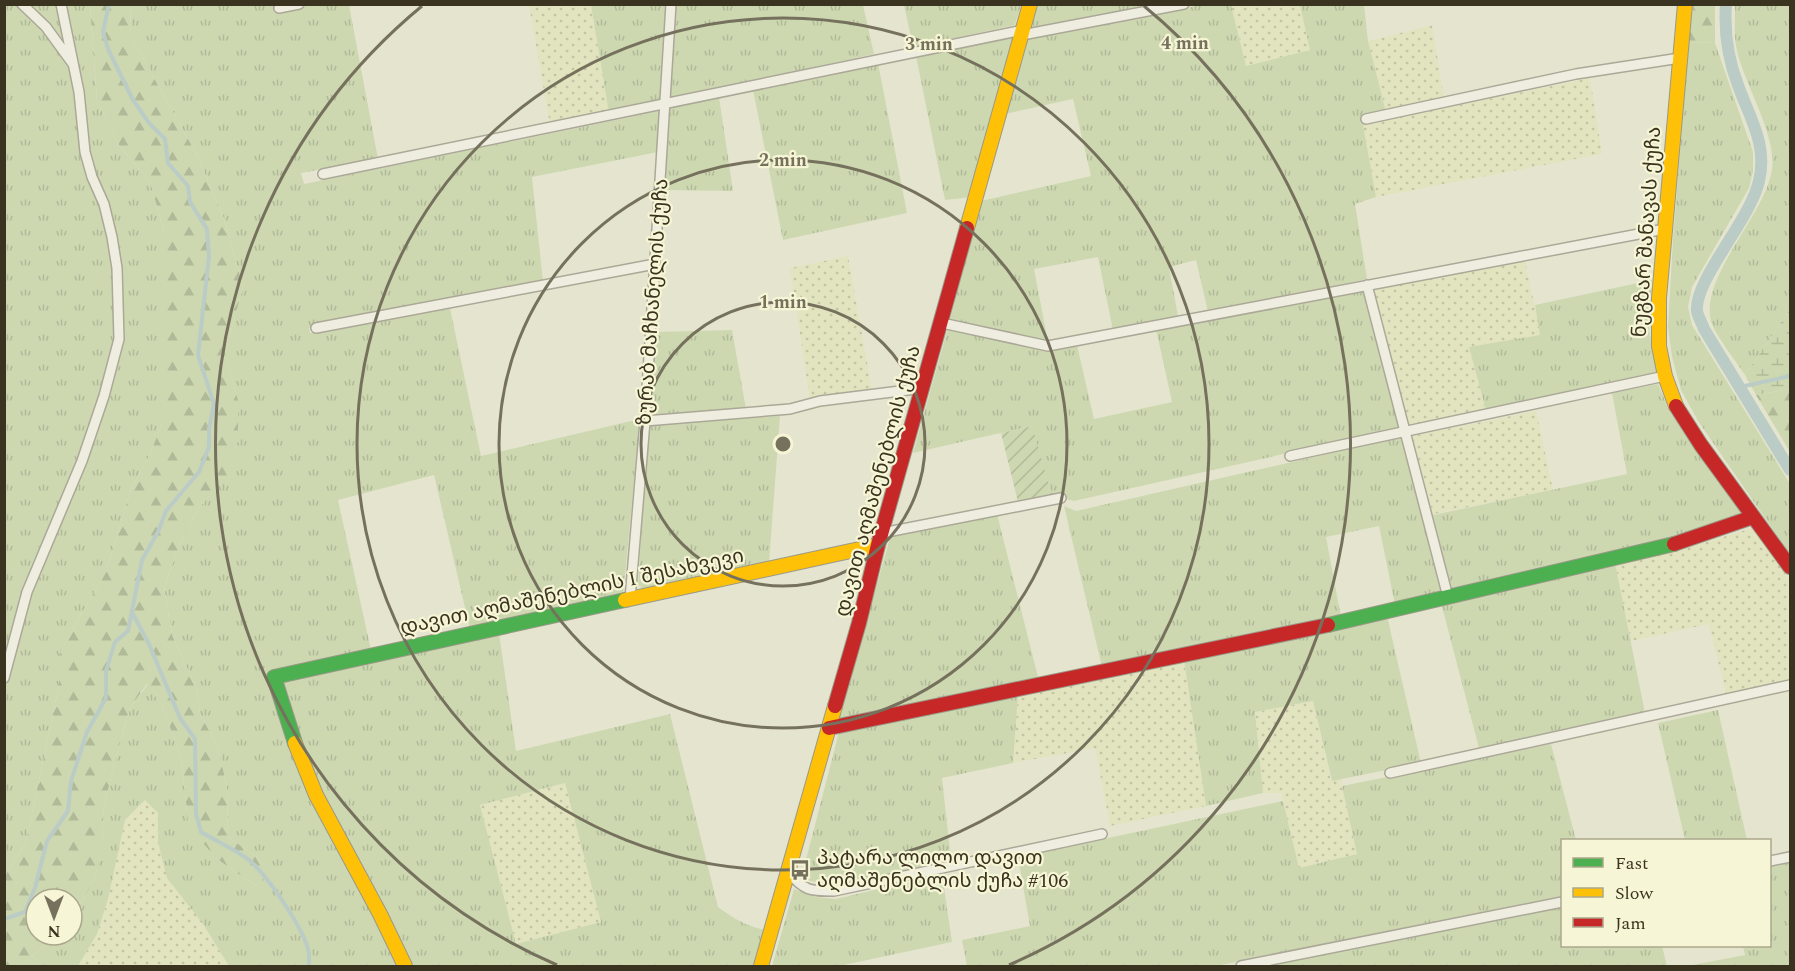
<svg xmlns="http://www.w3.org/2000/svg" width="1795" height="971" font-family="Spectral,'Noto Sans Georgian',serif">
<defs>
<pattern id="farmland-dots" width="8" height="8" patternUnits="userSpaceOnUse" patternTransform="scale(1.5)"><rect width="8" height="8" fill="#e2e4bf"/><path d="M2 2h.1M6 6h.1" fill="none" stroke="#c3c4a4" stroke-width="1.8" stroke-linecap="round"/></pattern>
<pattern id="grass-tufts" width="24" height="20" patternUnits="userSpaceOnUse" patternTransform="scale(1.5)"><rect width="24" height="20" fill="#cdd8b1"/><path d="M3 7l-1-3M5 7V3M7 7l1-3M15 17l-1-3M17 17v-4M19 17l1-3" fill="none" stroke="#b1ba98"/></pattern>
<pattern id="forest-firs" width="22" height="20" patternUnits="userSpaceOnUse" patternTransform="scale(1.5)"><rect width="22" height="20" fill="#cdd8b1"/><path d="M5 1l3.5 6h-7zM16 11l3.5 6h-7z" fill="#b1ba98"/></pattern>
<pattern id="wetland-marsh" width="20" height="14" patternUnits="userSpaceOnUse" patternTransform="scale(1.5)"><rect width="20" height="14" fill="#cdd8b1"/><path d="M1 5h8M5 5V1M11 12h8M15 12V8" fill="none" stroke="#b1ba98"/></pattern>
<pattern id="garden-furrows" width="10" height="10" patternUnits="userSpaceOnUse" patternTransform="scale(1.5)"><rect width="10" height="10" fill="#cdd8b1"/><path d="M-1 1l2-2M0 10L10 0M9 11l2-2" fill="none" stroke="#b1ba98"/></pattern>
</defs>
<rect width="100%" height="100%" fill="#e5e5cf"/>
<!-- farmland -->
<path fill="url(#farmland-dots)" d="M 529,5 L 591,5 L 609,113 L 550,125 Z
M 1231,5 L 1300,5 L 1310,50 L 1246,66 Z
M 1432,25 L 1444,98 L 1386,111 L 1368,41 Z
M 1590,78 L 1602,154 L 1376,197 L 1363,125 Z
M 848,256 L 872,390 L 810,400 L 790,268 Z
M 1525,261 L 1541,335 L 1469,347 L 1486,410 L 1408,427 L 1374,289 Z
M 1536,411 L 1553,490 L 1433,514 L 1412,436 Z
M 1752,528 L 1790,580 L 1790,679 L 1726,694 L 1709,624 L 1631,641 L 1615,563 L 1697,545 Z
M 1184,660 L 1206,806 L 1110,826 L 1095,748 L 1013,763 L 1018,694 Z
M 1313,701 L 1331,781 L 1341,779 L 1357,854 L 1299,868 L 1281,793 L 1263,793 L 1255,712 Z
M 565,783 L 601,922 L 516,944 L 480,805 Z
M 145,799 L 158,813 L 158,842 L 187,901 L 203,924 L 229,966 L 78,966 L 97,934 L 108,899 L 125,820 Z"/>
<!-- grass -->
<path fill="url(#grass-tufts)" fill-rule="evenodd" d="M 4,5 L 90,5 L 97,101 L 120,147 L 150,181 L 164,232 L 164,420 L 148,458 L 131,489 L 106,572 L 79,618 L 59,655 L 59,685 L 26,842 L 5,876 Z
M 130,5 L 349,5 L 378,159 L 301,173 L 304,184 L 660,111 L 658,152 L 532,177 L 543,282 L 309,328 L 310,333 L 450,308 L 481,456 L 640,419 L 622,606 L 499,633 L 516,751 L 670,714 L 718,907 C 733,918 746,926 765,930 L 756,966 L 229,966 L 203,924 L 167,878 L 158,842 L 158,813 L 145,800 L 125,820 L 108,899 L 97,934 L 78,966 L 22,966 L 56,935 L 72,935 L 72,919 L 95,878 L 102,842 L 104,806 L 117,753 L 130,708 L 148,684 L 162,706 L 181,757 L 188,820 L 217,859 L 256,886 L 269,872 L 258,858 L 228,837 L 227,786 L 217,745 L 200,714 L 197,690 L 172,635 L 164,587 L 181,541 L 199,508 L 227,474 L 238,440 L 238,400 L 225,353 L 243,287 L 225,221 L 197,155 L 131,37 ZM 434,475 L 470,629 L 371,650 L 338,500 ZM 565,783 L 601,922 L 516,944 L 480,805 Z
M 591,5 L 668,5 L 662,100 L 609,113 Z
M 675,5 L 863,5 L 874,54 L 670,99 Z
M 904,5 L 904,4 L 1021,5 L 1015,25 L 913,47 Z
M 1035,5 L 1159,5 L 1027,32 Z
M 1201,5 L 1231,5 L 1246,66 L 1310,50 L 1300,5 L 1364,5 L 1368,41 L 1388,120 L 1363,125 L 1376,197 L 1355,204 L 1367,279 L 1208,312 L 1196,260 L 1169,267 L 1178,316 L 1113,330 L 1098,257 L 1034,269 L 1048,342 L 950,320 L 981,201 L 1091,176 L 1073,99 L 1005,114 L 1024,40 Z
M 1735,5 L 1790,5 L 1790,309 L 1745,375 C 1736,361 1718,339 1712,324 C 1696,280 1766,215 1772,169 C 1777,134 1742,81 1736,46 C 1734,33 1735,18 1735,5 Z
M 1005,37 L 1011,37 L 1013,43 L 972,197 L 945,200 L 916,56 Z
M 1689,42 L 1715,43 L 1753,152 L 1753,171 L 1749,188 L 1692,287 L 1688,307 L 1692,325 L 1790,484 L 1790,554 L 1698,421 L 1681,390 L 1672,357 L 1668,327 L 1673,239 Z
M 878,63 L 907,213 L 783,240 L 753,90 Z
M 719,97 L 733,191 L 663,190 L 669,108 Z
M 1652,280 L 1649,329 L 1657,374 L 1486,410 L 1469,347 L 1540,335 L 1535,305 Z
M 1364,290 L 1400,428 L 1074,501 L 1056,496 L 1051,492 L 1031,426 L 913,453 L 948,328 L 1048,350 L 1077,345 L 1094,419 L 1172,402 L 1156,329 Z
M 732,330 L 746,409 L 650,415 L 655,332 Z
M 1658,384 L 1670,412 L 1744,514 L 1679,537 L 1451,591 L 1433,515 L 1627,474 L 1612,393 Z
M 780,416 L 769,563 L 644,590 L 638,585 L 648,429 L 652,424 Z
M 1402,437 L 1441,593 L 1395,605 L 1379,526 L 1326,537 L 1341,617 L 1102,667 L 1064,506 L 1076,511 Z
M 997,514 L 1039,681 L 837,724 L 891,535 Z
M 1615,563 L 1645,713 L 1479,748 L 1441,603 Z
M 1387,616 L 1421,763 L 1332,781 L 1313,701 L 1255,712 L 1263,793 L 1206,806 L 1184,660 Z
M 1018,694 L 1013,763 L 942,778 L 951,860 L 837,886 L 801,879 L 839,732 Z
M 1718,710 L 1747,840 L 1685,840 L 1658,723 Z
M 1551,744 L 1576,840 L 1562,840 L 1562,896 L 1216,966 L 967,966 L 962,940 L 1030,926 L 1018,857 L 1283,801 L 1299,868 L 1357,854 L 1342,786 Z
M 1790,862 L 1790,966 L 1687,966 L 1745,955 L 1743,946 L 1770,946 L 1770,867 Z
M 942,874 L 952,942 L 839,966 L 772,966 L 794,889 L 816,897 L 836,899 Z
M 1562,907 L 1562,946 L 1662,946 L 1667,966 L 1272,965 Z"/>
<!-- forest -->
<path fill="url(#forest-firs)" d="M 90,5 L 130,5 L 131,37 L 197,155 L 225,221 L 243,287 L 225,353 L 238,400 L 238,440 L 227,475 L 199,508 L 181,541 L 164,587 L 172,635 L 197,690 L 200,714 L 217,745 L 227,786 L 228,837 L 258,858 L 270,872 L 256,886 L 217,859 L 202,842 L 188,820 L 181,757 L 162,706 L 147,684 L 130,708 L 117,753 L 104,806 L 102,843 L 95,878 L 72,919 L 72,899 L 36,899 L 36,935 L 56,935 L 22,966 L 5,966 L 5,876 L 26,842 L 59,685 L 59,655 L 79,618 L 106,572 L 131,489 L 148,458 L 164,420 L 164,232 L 150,181 L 120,147 L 97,101 Z
M 1693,5 L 1715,5 L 1715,43 L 1689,42 Z
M 1790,389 L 1790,452 L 1756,395 Z"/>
<!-- wetland -->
<path fill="url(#wetland-marsh)" d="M 1790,309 L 1790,389 L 1756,395 L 1745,375 Z"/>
<!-- garden -->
<path fill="url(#garden-furrows)" d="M 1032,426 L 1051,492 L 1056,496 L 1018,502 L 1001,433 Z"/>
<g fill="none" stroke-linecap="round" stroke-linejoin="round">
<!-- stream -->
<path stroke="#baccc5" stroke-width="4" d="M 1740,387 L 1790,376
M 132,612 L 149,644 L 180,718 L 195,739 L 196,814 L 201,832 C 216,841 235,849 249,860 C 267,875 305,930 309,953 C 309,957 309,962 309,966
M 4,919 L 25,912 L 35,888 L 47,841 L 68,811 L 71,781 L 87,732 L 106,698 L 106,671 L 115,642 L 128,631 L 142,560 L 158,532 L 166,511 L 199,472 L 209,447 L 209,429 L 214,404 L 198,355 L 209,256 L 207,229 L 190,202 L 188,186 L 168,163 L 165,139 L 149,123 L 133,100 L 108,49 L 103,32 L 109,4"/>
<!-- canal -->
<path stroke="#baccc5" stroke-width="12" d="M 1726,4 C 1724,32 1728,59 1738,85 C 1749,117 1768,144 1759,181 C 1751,219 1694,280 1697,311 C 1698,317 1702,323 1704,329 L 1790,470"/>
<!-- street casing -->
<g stroke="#aba897" stroke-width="12">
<path id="street" d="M 22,4 L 46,27 L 73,64
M 279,8 L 299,4
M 1022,35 L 1184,4
M 1366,119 L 1576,74 L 1680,58
M 323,174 L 1023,30
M 1367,285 L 1448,597
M 942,323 L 1048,346 L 1665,229
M 316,328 L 655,264
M 645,421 L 790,409 L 820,401 L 924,388
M 1290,456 L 1665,376
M 882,533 L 1061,498
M 630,599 L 645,421 L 671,4
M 4,678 L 27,592 L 82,461 L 104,396 L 119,339 L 117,268 L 112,237 L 104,204 L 92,177 L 85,152 L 79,92 L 61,4
M 1390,773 L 1790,685
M 1770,861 L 1790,857
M 788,872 C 805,891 809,891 834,891 L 1102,834
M 1241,966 L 1562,902"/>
</g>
<!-- fast casing -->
<g stroke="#9a9888" stroke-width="16">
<path id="fast" d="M 1328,625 L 1674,544
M 295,743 L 274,677 L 625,600"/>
</g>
<!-- slow casing -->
<g stroke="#9a9888" stroke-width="16">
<path id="slow" d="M 967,228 L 1030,4
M 1676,406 L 1665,376 L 1659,346 L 1659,298 L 1685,4
M 625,600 L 878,545
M 295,743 L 316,795 L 380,914 L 405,966
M 761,966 L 835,706"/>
</g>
<!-- jam casing -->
<g stroke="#9a9888" stroke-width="16">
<path id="jam" d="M 1676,406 L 1701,445 L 1790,567
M 1674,544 L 1753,517
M 835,706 L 859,623 L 878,545 L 967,228
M 829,728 L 1328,625"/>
</g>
<!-- street -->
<use href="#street" stroke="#eeede0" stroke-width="9"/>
<!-- fast -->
<use href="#fast" stroke="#4caf50" stroke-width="14"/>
<!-- slow -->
<use href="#slow" stroke="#ffc107" stroke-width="14"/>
<!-- jam -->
<use href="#jam" stroke="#c62828" stroke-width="14"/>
</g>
<!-- distance rings -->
<g fill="none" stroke="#76715d" stroke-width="3">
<circle cx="783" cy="444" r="142"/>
<circle cx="783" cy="444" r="284"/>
<circle cx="783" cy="444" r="426"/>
<path d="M557 965A568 568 0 0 1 422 6M1144 6A568 568 0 0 1 1009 965"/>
</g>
<!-- icons -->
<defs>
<g id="bus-bare" transform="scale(1.62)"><path d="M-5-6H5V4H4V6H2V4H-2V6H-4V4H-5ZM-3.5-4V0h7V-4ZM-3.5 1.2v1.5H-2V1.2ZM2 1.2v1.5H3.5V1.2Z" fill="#76715d" stroke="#f6f5d5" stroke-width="2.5" paint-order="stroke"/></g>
</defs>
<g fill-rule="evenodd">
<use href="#bus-bare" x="800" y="870"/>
</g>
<g text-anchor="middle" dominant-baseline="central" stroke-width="4.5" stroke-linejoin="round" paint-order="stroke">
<!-- street labels -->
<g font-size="20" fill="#3a331f" stroke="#f6f5d5">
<text transform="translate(1647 232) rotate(-86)">ნუგზარ შანავას ქუჩა</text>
<text transform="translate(653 302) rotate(-86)">ზურაბ მაჩხანელის ქუჩა</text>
<text transform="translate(878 481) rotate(-75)">დავით აღმაშენებლის ქუჩა</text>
<text transform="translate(572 592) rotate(-12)">დავით აღმაშენებლის I შესახვევი</text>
</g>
<!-- poi labels -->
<g font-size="20" fill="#3a331f" stroke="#f6f5d5" text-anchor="start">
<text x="817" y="858">პატარა ლილო დავით<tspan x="817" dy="23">აღმაშენებლის ქუჩა #106</tspan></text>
</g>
</g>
<circle cx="783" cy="444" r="9" fill="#76715d" stroke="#f6f5d5" stroke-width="3"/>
<g font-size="18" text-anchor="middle" font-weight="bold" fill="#76715d" stroke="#f6f5d5" stroke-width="4.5" stroke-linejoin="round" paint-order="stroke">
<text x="1185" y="49">4 min</text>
<text x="929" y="50">3 min</text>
<text x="783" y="166">2 min</text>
<text x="783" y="308">1 min</text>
</g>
<!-- border -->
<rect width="1795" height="971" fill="none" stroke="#3a331f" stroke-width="12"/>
<!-- legend -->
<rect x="1561" y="839" width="210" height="108" fill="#f6f5d5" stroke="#aba78c" stroke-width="1.5"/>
<rect x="1573" y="858" width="30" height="9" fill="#4caf50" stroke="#aba78c" stroke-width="1.5"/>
<text x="1615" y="869" font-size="18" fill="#3a331f">Fast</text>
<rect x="1573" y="888" width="30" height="9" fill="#ffc107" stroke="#aba78c" stroke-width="1.5"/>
<text x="1615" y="899" font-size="18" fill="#3a331f">Slow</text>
<rect x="1573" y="918" width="30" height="9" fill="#c62828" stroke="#aba78c" stroke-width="1.5"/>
<text x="1615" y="929" font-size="18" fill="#3a331f">Jam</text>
<!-- north arrow -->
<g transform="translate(54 917) rotate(180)"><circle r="28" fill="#f6f5d5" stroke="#aba78c" stroke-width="1.5"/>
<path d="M0-4.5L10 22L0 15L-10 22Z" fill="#76715d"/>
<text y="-9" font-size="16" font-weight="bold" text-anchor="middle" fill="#3a331f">N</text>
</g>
</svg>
